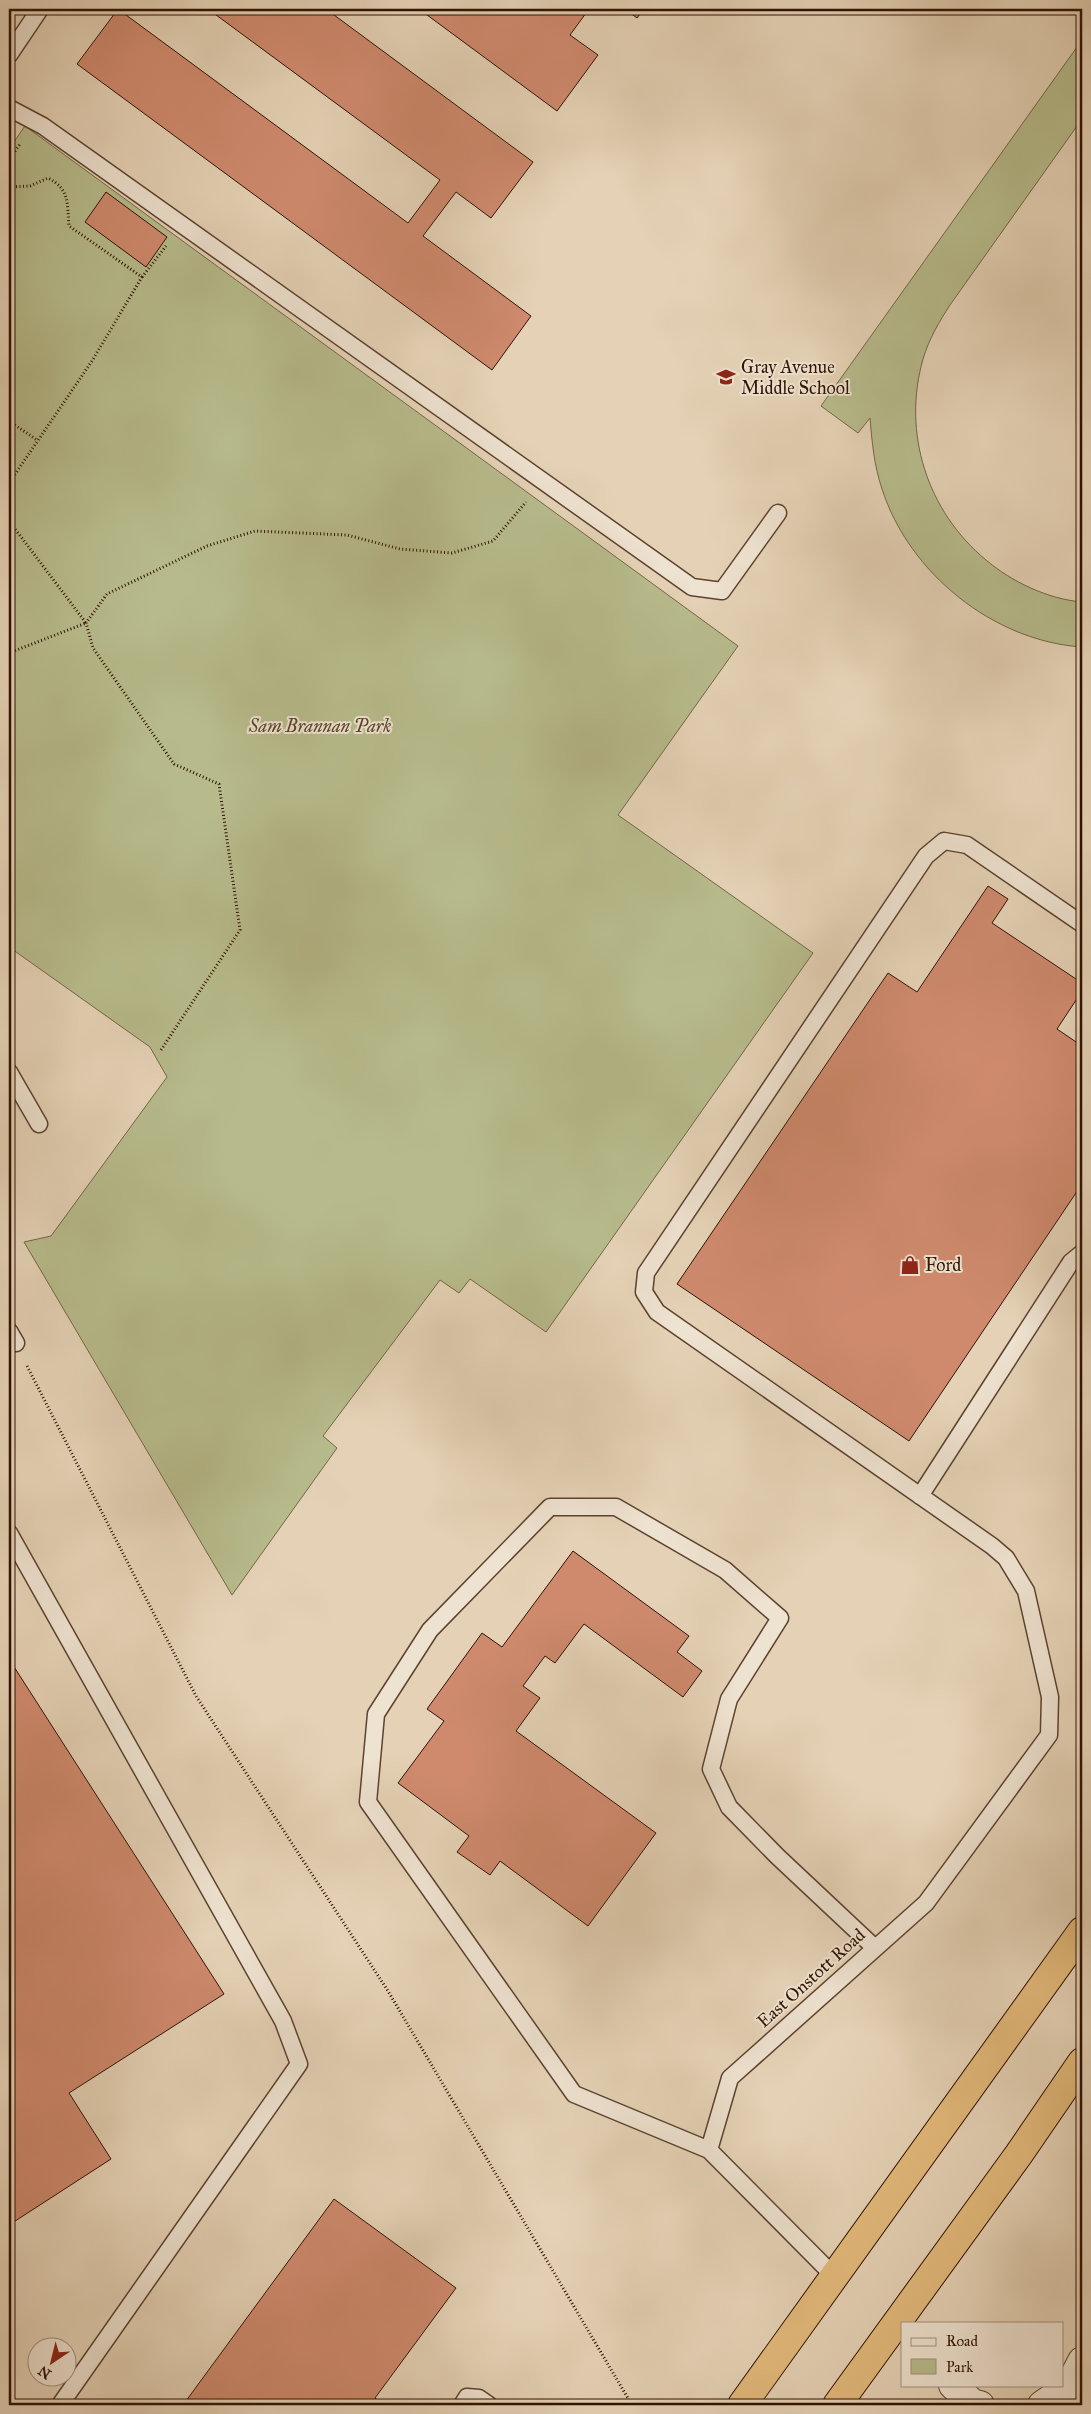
<svg xmlns="http://www.w3.org/2000/svg" width="1091" height="2414" font-family="'IM FELL Great Primer',serif">
<rect width="100%" height="100%" fill="#e5d2b6"/>
<filter id="stains"><feTurbulence type="fractalNoise" baseFrequency=".004" numOctaves="4"/><feColorMatrix values="0 0 0 0 .2 0 0 0 0 .09 0 0 0 0 .02 0 0 0 .5 -.17"/></filter>
<radialGradient id="worn" r=".72"><stop offset=".6" stop-color="#630" stop-opacity="0"/><stop offset="1" stop-color="#630" stop-opacity=".3"/></radialGradient>
<!-- green -->
<path fill="#b7bb8c" stroke="#746647" d="M 1082,40 L 1082,119 L 950,305 C 939,322 929,339 923,359 C 902,433 927,511 986,560 C 1012,582 1048,599 1082,602 L 1082,647 C 993,641 909,573 882,489 C 874,465 872,442 870,418 L 858,433 L 821,406 Z
M 25,126 L 738,646 L 618,815 L 813,953 L 546,1332 L 470,1279 L 459,1293 L 440,1280 L 323,1436 L 337,1448 L 232,1595 L 24,1242 L 51,1236 L 167,1077 L 150,1047 L 9,947 L 9,149 Z"/>
<!-- building -->
<path fill="#cf8a6e" stroke="#301202" d="M 118,9 L 408,223 L 440,180 L 208,9 L 326,9 L 533,162 L 491,218 L 456,192 L 423,236 L 531,316 L 492,370 L 77,64 Z
M 419,9 L 589,9 L 570,35 L 598,55 L 557,111 Z
M 625,9 L 644,9 L 637,18 Z
M 106,192 L 167,237 L 146,267 L 85,222 Z
M 9,430 L 15,434 L 9,444 Z
M 988,886 L 1008,899 L 992,923 L 1082,983 L 1082,991 L 1057,1029 L 1082,1046 L 1082,1188 L 1080,1187 L 909,1441 L 677,1284 L 888,973 L 917,992 Z
M 573,1551 L 689,1636 L 677,1652 L 702,1671 L 683,1697 L 584,1624 L 555,1663 L 545,1656 L 523,1686 L 540,1698 L 516,1731 L 656,1833 L 588,1926 L 500,1861 L 490,1875 L 457,1852 L 469,1836 L 398,1783 L 444,1721 L 427,1709 L 482,1633 L 502,1647 Z
M 9,1659 L 224,1994 L 69,2093 L 111,2159 L 9,2225 Z
M 334,2199 L 456,2288 L 375,2398 L 385,2405 L 183,2405 Z"/>
<g fill="none" stroke-linecap="round" stroke-linejoin="round">
<!-- service casing -->
<g stroke="#5d422f" stroke-width="19">
<path id="service" d="M 9,55 L 40,9
M 9,108 L 43,126 L 692,587 L 722,591 L 778,513
M 9,1072 L 39,1124
M 9,1331 L 16,1343
M 920,1496 L 1071,1262 L 1082,1253
M 9,1533 L 283,2021 L 299,2064 L 60,2405
M 709,2150 L 574,2094 L 368,1802 L 376,1714 L 430,1630 L 550,1507 L 616,1507 L 725,1570 L 780,1618 L 729,1699 L 711,1769 L 729,1807 L 777,1856 L 875,1948
M 835,2277 L 709,2150 L 730,2078 L 926,1903 L 1049,1735 L 1050,1697 L 1026,1591 L 1006,1558 L 992,1546 L 657,1312 L 644,1292 L 646,1273 L 926,856 L 944,841 L 967,845 L 1082,924
M 462,2405 L 467,2397 L 479,2398 L 489,2405"/>
</g>
<!-- minor casing -->
<g stroke="#5d422f" stroke-width="30">
<path id="minor" d="M 953,2385 L 972,2403 L 980,2405
M 1042,2405 L 1069,2386 L 1082,2361"/>
</g>
<!-- trunk casing -->
<g stroke="#301202" stroke-width="30">
<path id="trunk" d="M 742,2405 L 1082,1931
M 837,2405 L 1019,2154 L 1082,2062"/>
</g>
<!-- path -->
<path stroke="#301202" stroke-width="3" stroke-dasharray="1 2.5" stroke-linecap="butt" d="M 9,160 L 20,144
M 9,187 L 30,186 L 48,178 C 70,189 67,204 69,226 L 142,277 L 92,361 L 9,483
M 142,277 L 166,246
M 9,421 L 37,440
M 9,521 L 86,623 L 9,653
M 161,1050 L 240,930 L 219,784 L 174,764 L 93,648 L 86,623 L 107,594 L 207,546 L 255,531 L 347,535 L 400,549 L 452,553 L 493,541 L 526,502
M 27,1366 L 196,1696 L 388,1991 L 632,2405"/>
<!-- service -->
<use href="#service" stroke="#eee2d0" stroke-width="16"/>
<!-- minor -->
<use href="#minor" stroke="#eee2d0" stroke-width="28"/>
<!-- trunk -->
<use href="#trunk" stroke="#e2b97b" stroke-width="28"/>
</g>
<!-- icons -->
<defs>
<g id="school-bare" transform="scale(1.5)"><path d="M0-5L7-2L0 1L-7-2ZM-4 1L0 2.5L4 1V4Q0 6-4 4Z" fill="#8f2418" stroke="#eee2d0" stroke-width="2.5" paint-order="stroke"/></g>
<g id="shop-bare" transform="scale(1.5)"><path d="M-5-2.5h2.3a2.7 3.5 0 0 1 5.4 0H5L5.5 6h-11ZM-1.5-2.5h3a1.5 2.3 0 0 0-3 0Z" fill="#8f2418" stroke="#eee2d0" stroke-width="2.5" paint-order="stroke"/></g>
</defs>
<g fill-rule="evenodd">
<use href="#school-bare" x="726" y="377"/>
<use href="#shop-bare" x="910" y="1265"/>
</g>
<g text-anchor="middle" dominant-baseline="central" stroke-width="4" stroke-linejoin="round" paint-order="stroke">
<!-- poi labels -->
<g font-size="18" fill="#301202" stroke="#eee2d0" text-anchor="start">
<text x="741" y="367">Gray Avenue<tspan x="741" dy="21">Middle School</tspan></text>
<text x="925" y="1265">Ford</text>
</g>
<!-- park labels -->
<g font-size="18" font-style="italic" fill="#58452b" stroke="#eee2d0">
<text x="320" y="726">Sam Brannan Park</text>
</g>
<!-- street labels -->
<g font-size="18" fill="#301202" stroke="#eee2d0">
<text transform="translate(811 1978) rotate(-42)">East Onstott Road</text>
</g>
</g>
<!-- margin -->
<rect width="1091" height="2414" fill="none" stroke="#e5d2b6" stroke-width="30"/>
<rect x="10" y="10" width="1071" height="2394" fill="none" stroke="#301202" stroke-width="2.5"/>
<rect x="15" y="15" width="1061" height="2384" fill="none" stroke="#301202"/>
<!-- legend -->
<rect x="901" y="2322" width="162" height="65" fill="#eee2d0" stroke="#a28f7e"/>
<rect x="911" y="2338" width="25" height="8" fill="#eee2d0" stroke="#a28f7e"/>
<text x="946" y="2346" font-size="15" fill="#301202">Road</text>
<rect x="911" y="2359" width="25" height="15" fill="#b7bb8c" stroke="#a28f7e"/>
<text x="946" y="2372" font-size="15" fill="#301202">Park</text>
<!-- north arrow -->
<g transform="translate(52 2362) rotate(215)"><circle r="24" fill="#eee2d0" stroke="#a28f7e"/>
<path d="M0-4L9 19L0 12L-9 19Z" fill="#8f2418"/>
<text y="-8" font-size="14" font-weight="bold" text-anchor="middle" fill="#301202">N</text>
</g>
<rect width="100%" height="100%" filter="url(#stains)"/>
<rect width="100%" height="100%" fill="url(#worn)"/>
</svg>
